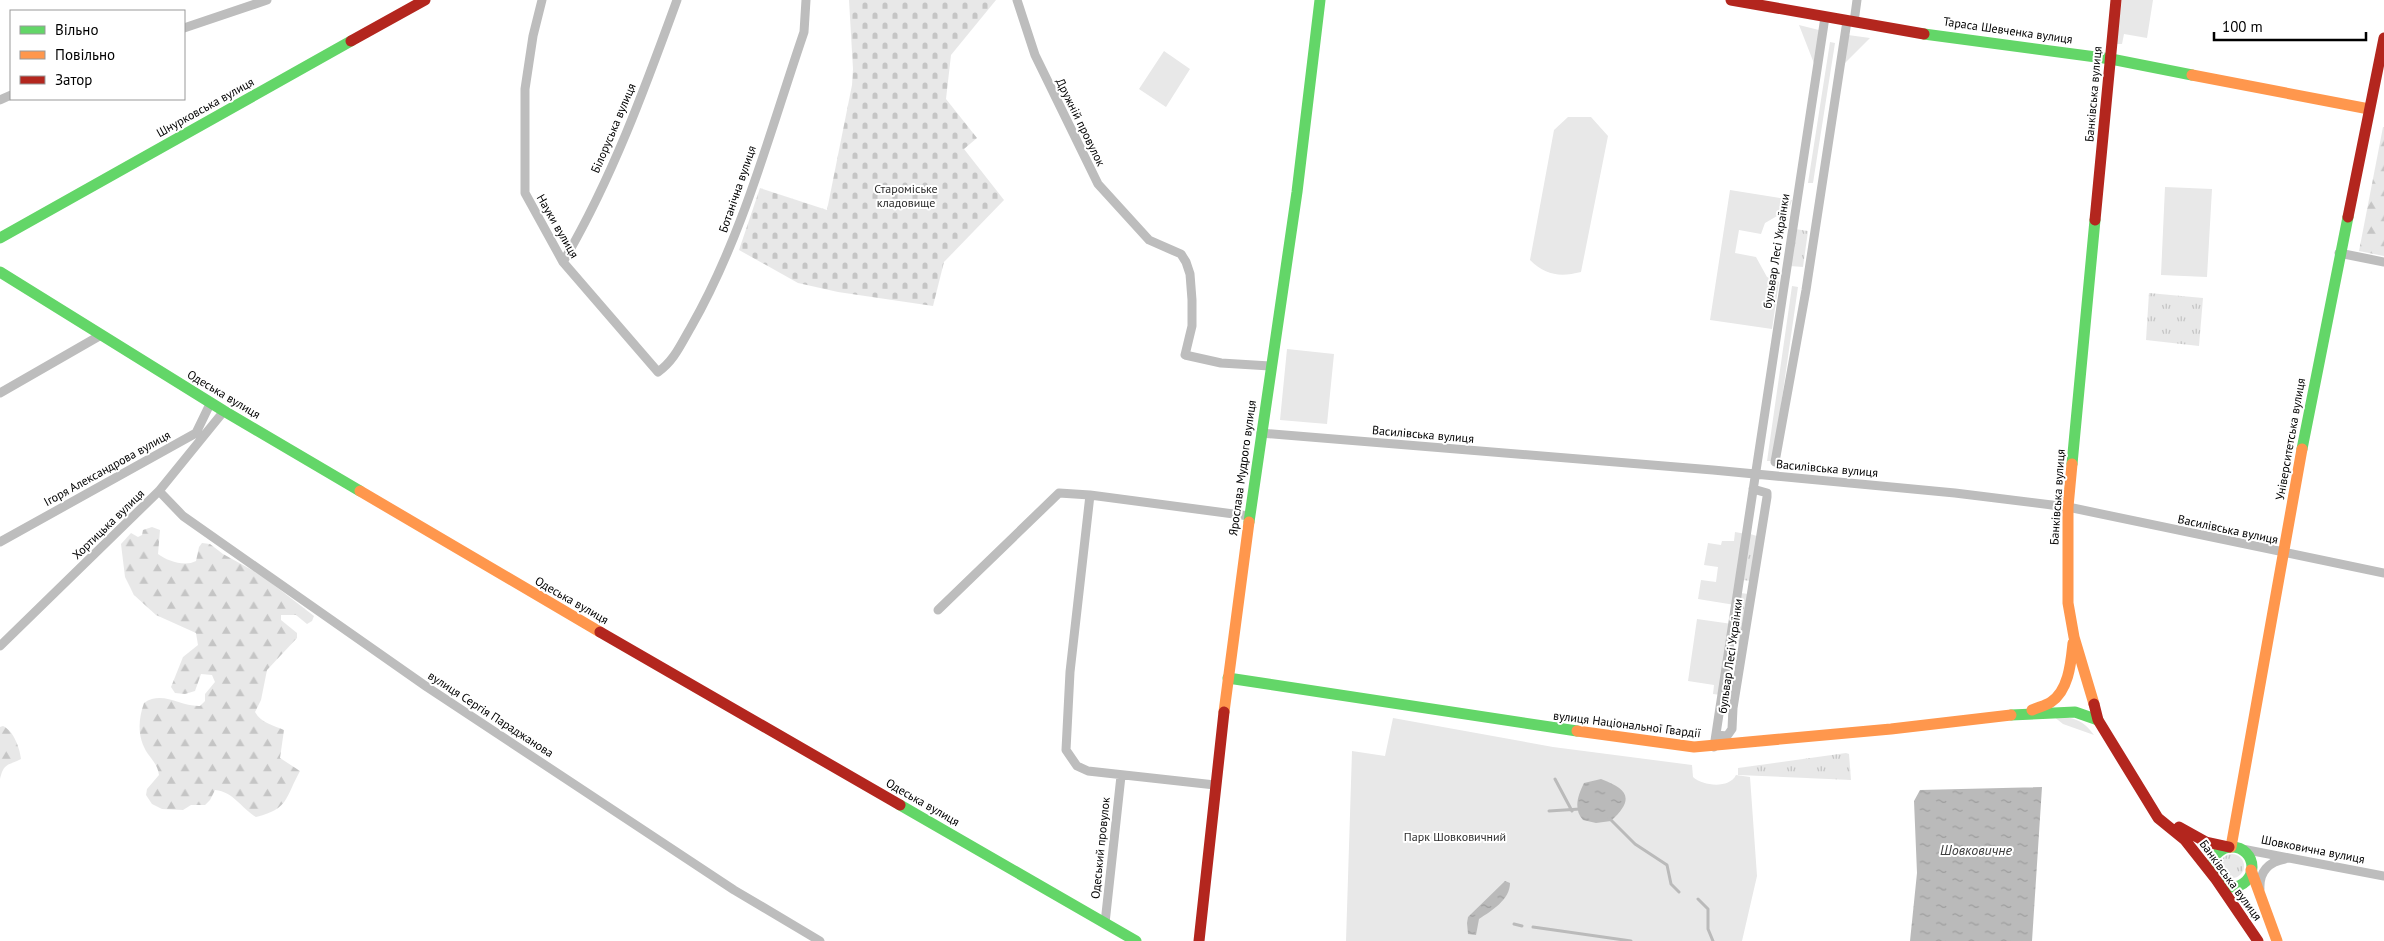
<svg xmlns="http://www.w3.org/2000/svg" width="2384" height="941" font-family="'PT Sans',sans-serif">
<defs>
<pattern id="grass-tufts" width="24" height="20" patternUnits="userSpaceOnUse" patternTransform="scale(1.25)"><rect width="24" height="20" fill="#e8e8e8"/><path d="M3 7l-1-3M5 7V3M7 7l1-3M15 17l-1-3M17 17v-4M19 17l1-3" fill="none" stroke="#c5c5c5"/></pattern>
<pattern id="forest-firs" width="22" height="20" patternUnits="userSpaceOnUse" patternTransform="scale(1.25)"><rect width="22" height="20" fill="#e8e8e8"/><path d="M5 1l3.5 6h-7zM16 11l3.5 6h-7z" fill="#c5c5c5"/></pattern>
<pattern id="cemetery-stones" width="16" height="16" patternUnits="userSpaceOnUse" patternTransform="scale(1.25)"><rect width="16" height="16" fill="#e8e8e8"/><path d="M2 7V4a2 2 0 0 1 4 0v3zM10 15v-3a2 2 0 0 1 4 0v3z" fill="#c5c5c5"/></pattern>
<pattern id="water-ripples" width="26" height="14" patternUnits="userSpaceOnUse" patternTransform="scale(1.25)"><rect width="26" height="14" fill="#bababa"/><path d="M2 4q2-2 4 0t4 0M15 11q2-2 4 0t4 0" fill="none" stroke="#9e9e9e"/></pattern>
</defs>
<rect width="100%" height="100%" fill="#fff"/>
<!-- grass -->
<path fill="url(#grass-tufts)" d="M 1795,229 L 1808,231 L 1803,267 L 1790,266 Z
M 2149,293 L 2203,298 L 2199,346 L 2146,340 Z
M 1750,534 L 1757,536 L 1750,581 L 1743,580 Z
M 1741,593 L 1748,594 L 1741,645 L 1734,643 Z
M 1846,753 L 1849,754 L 1851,780 L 1738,775 L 1738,768 Z
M2220 866a12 12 0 1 1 24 0a12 12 0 1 1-24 0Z"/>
<!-- forest -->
<path fill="url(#forest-firs)" d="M 2383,127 L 2384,127 L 2384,256 L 2359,251 Z
M 152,527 L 160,530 L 158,554 C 167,561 185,567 196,561 L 199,547 L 202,543 L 210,544 L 223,554 L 261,575 L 314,616 L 312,621 L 307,624 L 296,615 L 281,615 L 281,620 L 297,633 L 297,638 L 267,670 L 261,700 L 255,712 C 261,723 273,725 284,730 L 280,758 L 300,771 C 285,798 289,809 256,817 C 241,808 234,792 215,790 L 210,800 L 205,805 L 191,805 L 183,810 L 162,809 L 152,804 L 146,795 L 147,789 L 159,775 C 158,766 153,761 148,754 C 137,738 138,720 144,703 C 163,690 180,707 200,706 L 205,701 L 205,694 L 215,682 L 212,675 L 201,674 L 195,691 L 185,694 L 175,693 L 171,687 L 183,657 L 198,645 L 196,633 L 156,615 L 134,595 L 125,577 L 121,544 L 131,533 L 138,537 L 142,535 L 143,530 Z
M 3,726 C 14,731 20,749 21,759 C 7,766 4,763 0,779 L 0,727 Z"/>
<!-- cemetery -->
<path fill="url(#cemetery-stones)" d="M 849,0 L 996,0 L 951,55 L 946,99 L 977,138 L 964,149 L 1004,200 L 944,262 L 933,306 L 838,292 L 798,283 L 739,250 L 760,188 L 827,210 L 852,85 L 853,69 Z"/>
<!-- park -->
<path fill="#e8e8e8" d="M 2122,0 L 2153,0 L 2147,38 L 2124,34 L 2122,44 L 2116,44 Z
M 1799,25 L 1819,30 L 1815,66 Z
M 1848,35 L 1870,38 L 1844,64 Z
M 1830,42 L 1835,43 L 1813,183 L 1808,183 Z
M 1164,51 L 1190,69 L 1166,107 L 1139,89 Z
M 1568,117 L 1591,117 L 1608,136 L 1581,272 C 1561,277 1546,276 1530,260 L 1554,130 Z
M 2165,187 L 2212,189 L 2207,277 L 2161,275 Z
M 1730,190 L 1792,200 L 1789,209 L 1765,223 L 1761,234 L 1739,230 L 1735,253 L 1756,257 L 1767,277 L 1779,282 L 1772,329 L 1710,320 Z
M 1792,286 L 1798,287 L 1773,461 L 1767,461 Z
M 1287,349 L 1334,354 L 1327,424 L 1280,420 Z
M 1735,532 L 1746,534 L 1735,605 L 1698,599 L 1701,580 L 1716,582 L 1718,567 L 1704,565 L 1708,543 L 1721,545 L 1722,541 L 1734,541 Z
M 1697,619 L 1732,624 L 1721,695 L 1713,694 L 1714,685 L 1688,681 Z
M 2053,716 C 2072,717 2083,719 2094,735 L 2063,724 Z
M 1393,718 L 1553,747 L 1692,765 L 1693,777 C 1703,786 1729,789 1736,775 L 1750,777 L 1757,876 L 1742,941 L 1346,941 L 1352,751 L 1385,756 Z"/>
<!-- water -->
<path fill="url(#water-ripples)" d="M 1601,779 C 1628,789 1635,799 1611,821 L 1596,823 L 1583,820 C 1573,809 1578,795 1584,783 Z
M 2042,787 L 2032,941 L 1910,941 L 1917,873 L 1914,801 L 1920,790 Z
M 1505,881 L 1510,883 C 1510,900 1491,911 1479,919 L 1476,935 L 1468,934 L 1467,923 L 1468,917 Z"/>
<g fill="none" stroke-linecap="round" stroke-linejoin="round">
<!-- stream -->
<path stroke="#bababa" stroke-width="3" d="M 1555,779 L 1572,811
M 1549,811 L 1580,809
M 1609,818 L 1635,844 L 1667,865 L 1671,884 L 1679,892
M 1698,899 L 1708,909 L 1708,929 L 1713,941
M 1514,924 L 1522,926
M 1533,927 L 1631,941"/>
<!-- street -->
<path stroke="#bdbdbd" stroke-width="9" d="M 542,0 L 533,36 L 525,89 L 525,193 L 563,262 L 658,372 C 674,361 681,344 691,327 C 743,236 770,131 804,32 L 806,0
M 1017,0 L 1035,55 L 1098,184 L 1149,240 L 1181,254 L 1186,262 L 1190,274 L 1192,300 L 1192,326 L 1185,355 L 1221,363 L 1270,366
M 1854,22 L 1857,0
M 184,28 L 267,0
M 0,100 L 11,95
M 2339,253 L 2384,262
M 563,262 C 611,181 645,88 677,0
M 0,393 L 101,335
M 1261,433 L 1713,470 L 1955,493 L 2068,507 L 2384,573
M 1775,462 L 1806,290 L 1847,21
M 159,491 L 183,516 L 427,687 L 734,890 L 820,941
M 0,542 L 196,433 L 211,402
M 938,610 L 1059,493 L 1090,495
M 0,646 L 159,491 L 224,411
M 1716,735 L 1727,736 L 1732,729 L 1733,708 L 1767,497 L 1767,493 L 1753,489
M 1714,747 L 1825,17
M 1215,785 L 1088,771 L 1077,766 L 1066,750 L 1070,672 L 1090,495 L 1249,516
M 2237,848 L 2384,876
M 2260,889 C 2259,872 2268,862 2285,859
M 1105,923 L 1121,776"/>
<!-- fast -->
<path stroke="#63d668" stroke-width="11" d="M 1924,34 L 2111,59 L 2192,75
M 0,238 L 351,41
M 0,272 L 224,411 L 360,491
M 2302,449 L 2348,217
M 2072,464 L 2095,220
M 1249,522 L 1297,192 L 1320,0
M 1228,678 L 1577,731
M 2011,715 L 2075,712 L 2098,720
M 900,805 L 1136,941
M2212 867a20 20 0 1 1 40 0a20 20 0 1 1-40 0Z"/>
<!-- slow -->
<path stroke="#ff974d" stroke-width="11" d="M 2192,75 L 2369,109
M 2072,464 L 2068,507 L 2068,603 L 2074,637 L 2094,704
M 360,491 L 600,632
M 2032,710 C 2038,707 2045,706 2051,702 C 2069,690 2071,662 2073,643
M 1224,712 L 1249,522
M 1577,731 L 1694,747 L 1891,729 L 2011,715
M 2231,847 L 2302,449
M 2251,870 L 2277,941"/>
<!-- jam -->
<path stroke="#b3261e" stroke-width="11" d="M 1731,0 L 1924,34
M 351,41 L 425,0
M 2348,217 L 2384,38
M 2095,220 L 2116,0
M 600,632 L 900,805
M 2094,704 L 2098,720 L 2158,818 L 2185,840 L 2215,878 L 2258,941
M 2179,827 L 2206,842 L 2229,847
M 1199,941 L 1224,712"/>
</g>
<g text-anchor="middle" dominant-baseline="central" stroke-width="4" stroke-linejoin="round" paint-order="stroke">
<!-- street labels -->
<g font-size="12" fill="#000" stroke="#fff">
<text transform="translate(2008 30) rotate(8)">Тараса Шевченка вулиця</text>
<text transform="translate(2093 94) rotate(-85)">Банківська вулиця</text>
<text transform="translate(205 107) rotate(-29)">Шнурковська вулиця</text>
<text transform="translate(1081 122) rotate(64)">Дружній провулок</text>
<text transform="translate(613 128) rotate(-67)">Білоруська вулиця</text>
<text transform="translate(737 189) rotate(-71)">Ботанічна вулиця</text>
<text transform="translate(558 226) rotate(60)">Науки вулиця</text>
<text transform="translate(1776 251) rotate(-81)">бульвар Лесі Українки</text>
<text transform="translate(224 394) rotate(31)">Одеська вулиця</text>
<text transform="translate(1423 434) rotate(5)">Василівська вулиця</text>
<text transform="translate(2290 439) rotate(-80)">Університетська вулиця</text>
<text transform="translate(107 468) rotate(-29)">Ігоря Александрова вулиця</text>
<text transform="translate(1242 468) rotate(-82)">Ярослава Мудрого вулиця</text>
<text transform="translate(1827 468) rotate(5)">Василівська вулиця</text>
<text transform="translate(2057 497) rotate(-86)">Банківська вулиця</text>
<text transform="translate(108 524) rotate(-44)">Хортицька вулиця</text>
<text transform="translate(2228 529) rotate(12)">Василівська вулиця</text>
<text transform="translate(572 600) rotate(30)">Одеська вулиця</text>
<text transform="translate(1730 656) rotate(-82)">бульвар Лесі Українки</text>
<text transform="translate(491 714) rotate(33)">вулиця Сергія Параджанова</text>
<text transform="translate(1627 724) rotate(7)">вулиця Національної Гвардії</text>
<text transform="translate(923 802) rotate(30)">Одеська вулиця</text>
<text transform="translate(1100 848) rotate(-84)">Одеський провулок</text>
<text transform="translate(2313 849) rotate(11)">Шовковична вулиця</text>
<text transform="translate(2231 880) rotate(54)">Банківська вулиця</text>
</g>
<!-- park labels -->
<g font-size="12" fill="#2c2c2c" stroke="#fff">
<text x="906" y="188">Староміське<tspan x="906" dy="14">кладовище</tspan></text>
<text x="1455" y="836">Парк Шовковичний</text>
</g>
<!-- water labels -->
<g font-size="14" font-style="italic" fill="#3d3d3d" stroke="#fff">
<text x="1976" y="850">Шовковичне</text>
</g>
</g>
<!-- legend -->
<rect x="10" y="10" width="175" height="90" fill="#ffffff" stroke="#999999"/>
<rect x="20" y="26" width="25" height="8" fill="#63d668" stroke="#999999"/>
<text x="55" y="35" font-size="15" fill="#000000">Вільно</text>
<rect x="20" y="51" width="25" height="8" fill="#ff974d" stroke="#999999"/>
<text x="55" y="60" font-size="15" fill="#000000">Повільно</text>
<rect x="20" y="76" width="25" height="8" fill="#b3261e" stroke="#999999"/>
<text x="55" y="85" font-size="15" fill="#000000">Затор</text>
<!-- scale -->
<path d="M2214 32v8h152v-8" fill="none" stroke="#000000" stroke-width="2.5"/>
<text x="2222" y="32" font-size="15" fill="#000000" stroke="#ffffff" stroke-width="4" paint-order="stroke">100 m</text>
</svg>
